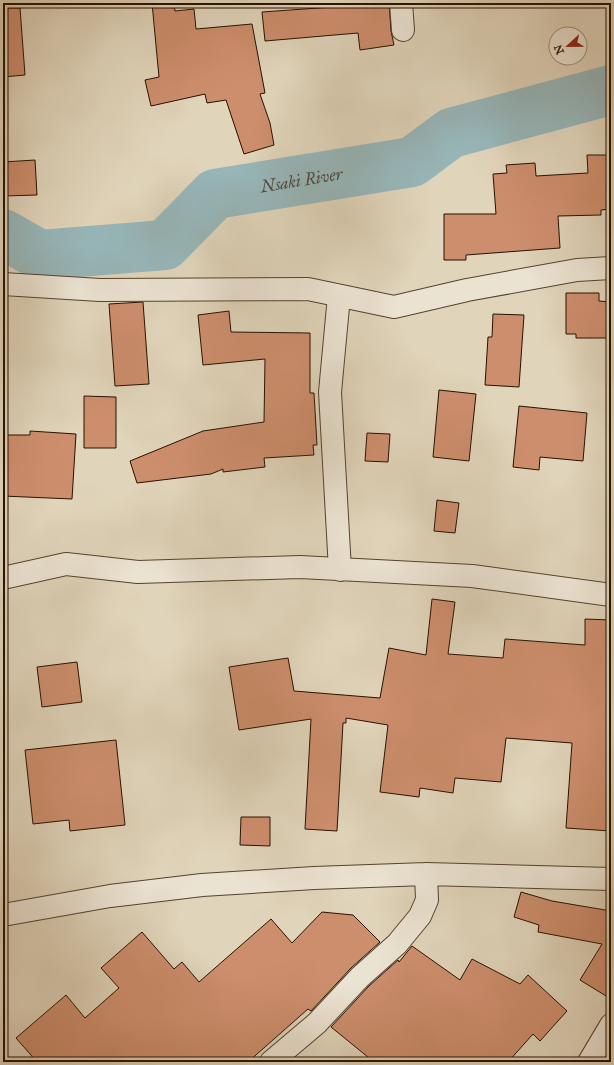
<svg xmlns="http://www.w3.org/2000/svg" width="614" height="1065" font-family="'IM FELL Great Primer',serif">
<rect width="100%" height="100%" fill="#e0d4ba"/>
<filter id="stains"><feTurbulence type="fractalNoise" baseFrequency=".005" numOctaves="4"/><feColorMatrix values="0 0 0 0 .2 0 0 0 0 .09 0 0 0 0 .02 0 0 0 .5 -.17"/></filter>
<radialGradient id="worn" r=".72"><stop offset=".6" stop-color="#630" stop-opacity="0"/><stop offset="1" stop-color="#630" stop-opacity=".3"/></radialGradient>
<g fill="none" stroke-linecap="round" stroke-linejoin="round">
<!-- river -->
<path stroke="#97b6b9" stroke-width="50" id="s1" d="M 3,234 L 40,255 L 165,245 L 215,194 L 412,162 L 451,133 L 611,90"/>
</g>
<!-- building -->
<path fill="#cd8e6d" stroke="#271100" d="M 152,3 L 174,3 L 175,11 L 194,9 L 196,29 L 252,24 L 265,93 L 260,94 L 270,123 L 274,145 L 244,154 L 226,100 L 207,103 L 205,94 L 151,106 L 145,80 L 159,77 Z
M 389,3 L 391,31 L 394,45 L 360,50 L 358,33 L 265,41 L 262,12 Z
M 3,8 L 20,8 L 25,75 L 3,77 Z
M 587,155 L 611,155 L 611,209 L 601,210 L 601,215 L 558,216 L 560,248 L 466,255 L 466,260 L 444,260 L 444,214 L 496,214 L 493,174 L 507,173 L 506,165 L 535,163 L 536,176 L 588,173 Z
M 35,160 L 37,195 L 3,196 L 3,162 Z
M 566,293 L 599,293 L 599,301 L 611,302 L 611,338 L 576,338 L 576,334 L 566,334 Z
M 143,302 L 149,384 L 115,386 L 109,304 Z
M 229,311 L 231,332 L 310,333 L 310,393 L 314,393 L 317,445 L 313,445 L 314,455 L 264,458 L 265,467 L 223,472 L 223,469 L 211,474 L 137,483 L 130,461 L 203,431 L 264,422 L 265,359 L 203,365 L 198,315 Z
M 493,314 L 524,315 L 519,387 L 485,385 L 488,337 L 492,337 Z
M 439,390 L 476,394 L 469,461 L 433,457 Z
M 84,396 L 116,397 L 116,448 L 84,448 Z
M 519,406 L 587,413 L 583,461 L 540,457 L 539,470 L 513,467 Z
M 30,431 L 76,434 L 72,499 L 3,496 L 3,435 L 30,435 Z
M 367,433 L 390,434 L 388,462 L 365,461 Z
M 437,500 L 459,503 L 455,533 L 434,531 Z
M 432,599 L 455,602 L 448,654 L 503,658 L 505,639 L 585,645 L 585,619 L 611,620 L 611,831 L 566,828 L 572,743 L 506,738 L 501,782 L 455,778 L 453,793 L 420,788 L 419,797 L 380,792 L 388,725 L 346,718 L 346,723 L 343,723 L 337,831 L 305,829 L 311,719 L 239,730 L 229,667 L 288,658 L 294,691 L 380,698 L 389,648 L 426,655 Z
M 77,662 L 82,702 L 42,707 L 37,667 Z
M 116,740 L 125,825 L 70,831 L 69,820 L 33,824 L 25,750 Z
M 241,817 L 270,817 L 270,846 L 240,845 Z
M 521,892 L 552,901 L 611,911 L 611,999 L 580,980 L 602,944 L 538,932 L 539,925 L 514,917 Z
M 322,912 L 353,915 L 380,942 L 351,968 L 311,1011 L 308,1009 L 248,1062 L 37,1062 L 16,1038 L 66,995 L 85,1018 L 119,988 L 101,968 L 142,932 L 174,969 L 182,962 L 199,982 L 271,919 L 292,943 Z
M 412,946 L 460,980 L 472,959 L 520,984 L 528,975 L 567,1011 L 540,1041 L 533,1034 L 508,1062 L 374,1062 L 331,1027 L 369,986 L 398,960 L 399,962 Z"/>
<g fill="none" stroke-linecap="round" stroke-linejoin="round">
<!-- minor casing -->
<g stroke="#55422e" stroke-width="24">
<path id="minor" d="M 401,3 L 403,30
M 3,284 L 100,290 L 308,289 L 394,307 L 467,290 L 577,270 L 611,268
M 339,296 L 330,392 L 340,570
M 3,578 L 66,564 L 138,572 L 300,567 L 472,576 L 611,595
M 3,915 L 110,896 L 202,885 L 314,878 L 426,874 L 611,879
M 271,1062 L 317,1023 L 360,977 L 397,944 L 420,916 L 427,900 L 426,874
M 589,1062 L 611,1025"/>
</g>
<!-- minor -->
<use href="#minor" stroke="#ebe3d2" stroke-width="22"/>
</g>
<g text-anchor="middle" dominant-baseline="central" stroke-width="4" stroke-linejoin="round" paint-order="stroke">
<!-- water labels -->
<g font-size="17" font-style="italic" fill="#4e4b41" stroke="#ebe3d2">
<text stroke="none"><textPath href="#s1" startOffset="327">Nsaki River</textPath></text>
</g>
</g>
<!-- margin -->
<rect width="614" height="1065" fill="none" stroke="#e0d4ba" stroke-width="16"/>
<rect x="4" y="4" width="606" height="1057" fill="none" stroke="#271100" stroke-width="2"/>
<rect x="8" y="8" width="598" height="1049" fill="none" stroke="#271100"/>
<!-- north arrow -->
<g transform="translate(568 46) rotate(248)"><circle r="19" fill="#ebe3d2" stroke="#9d8f7e"/>
<path d="M0-3L7 15L0 10L-7 15Z" fill="#8f2418"/>
<text y="-6" font-size="11" font-weight="bold" text-anchor="middle" fill="#271100">N</text>
</g>
<rect width="100%" height="100%" filter="url(#stains)"/>
<rect width="100%" height="100%" fill="url(#worn)"/>
</svg>
